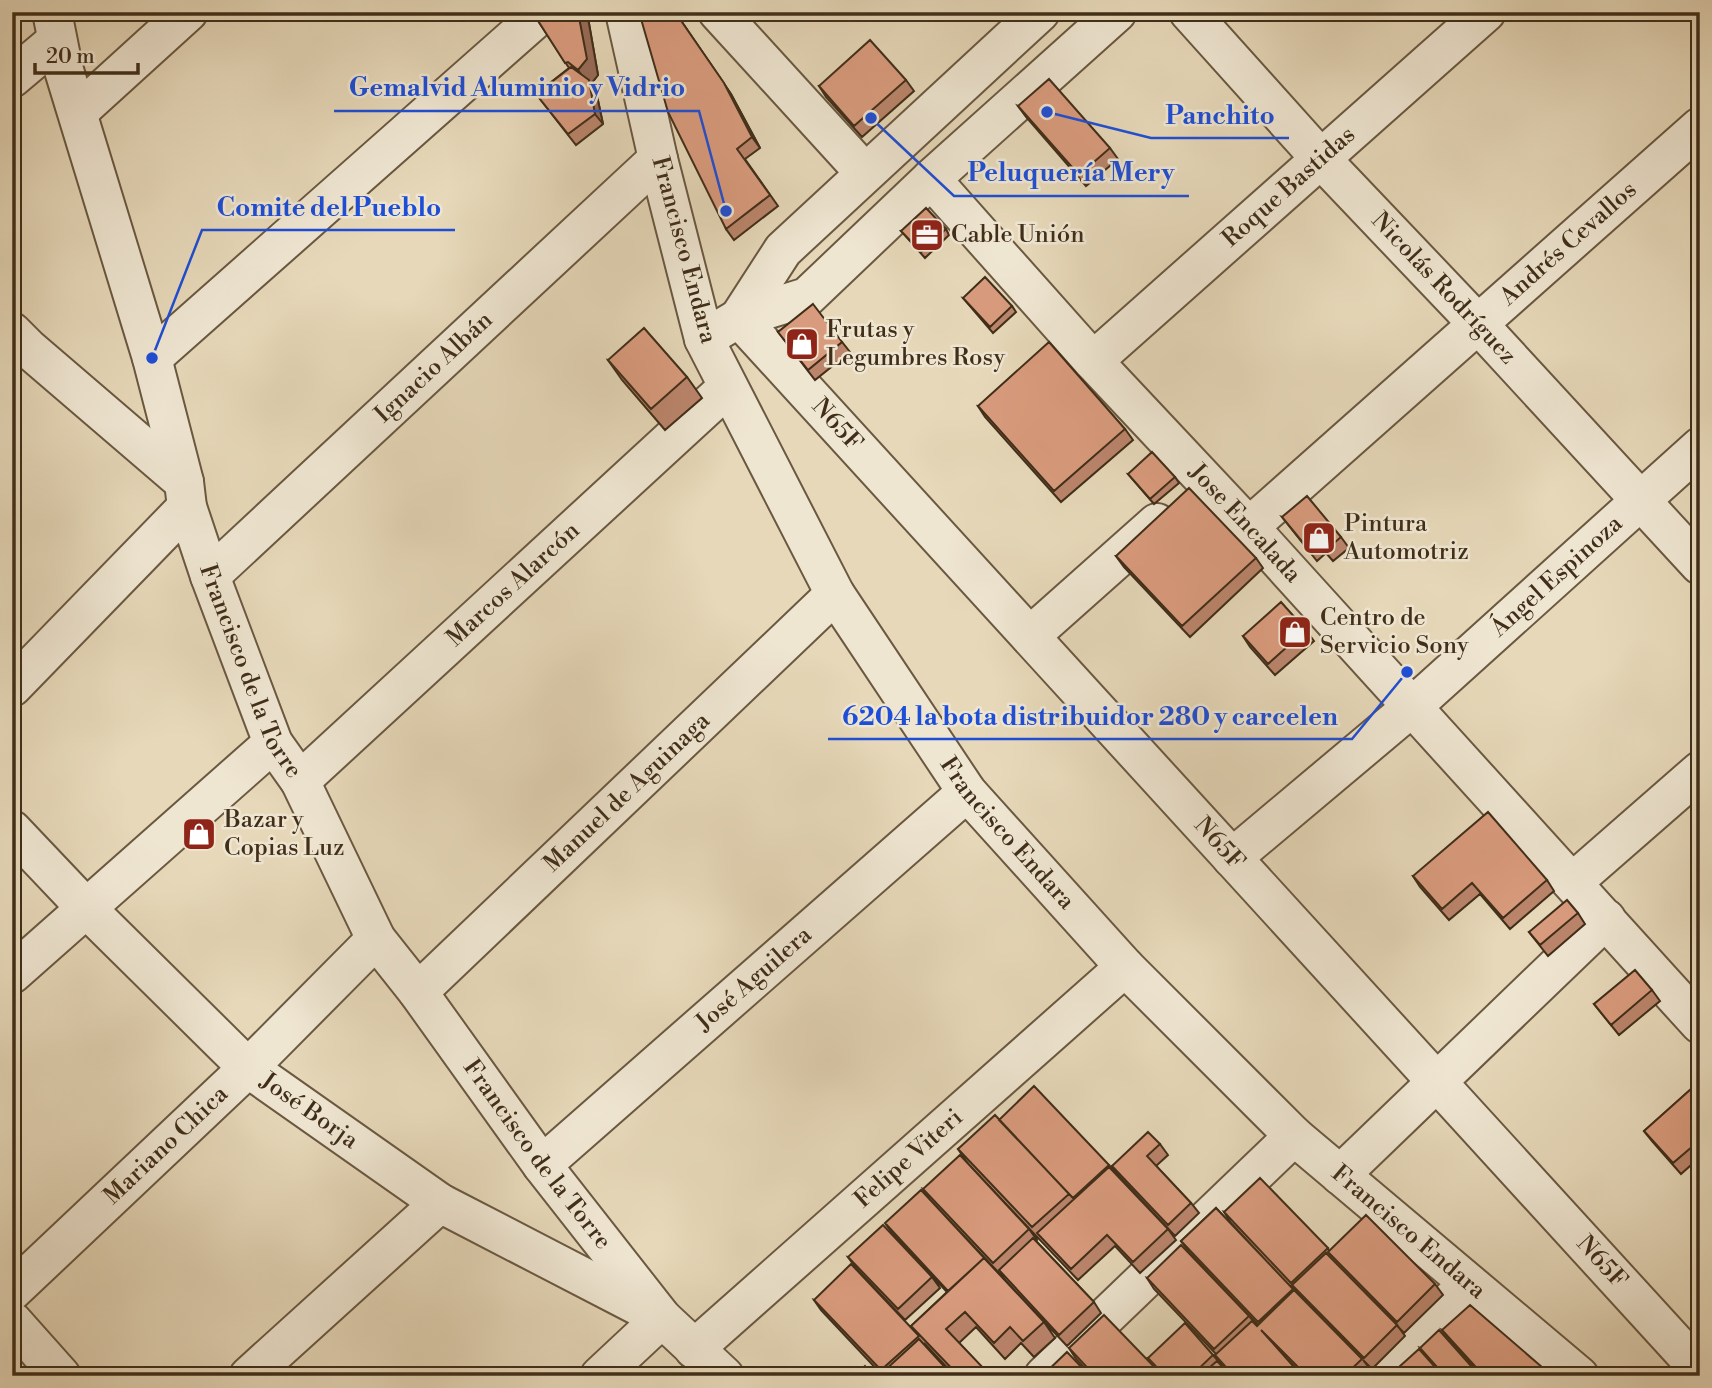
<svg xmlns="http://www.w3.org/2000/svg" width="1712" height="1388" font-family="'Libre Bodoni',serif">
<rect width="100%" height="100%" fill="#e6d8b9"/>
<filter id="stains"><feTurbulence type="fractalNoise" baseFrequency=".00286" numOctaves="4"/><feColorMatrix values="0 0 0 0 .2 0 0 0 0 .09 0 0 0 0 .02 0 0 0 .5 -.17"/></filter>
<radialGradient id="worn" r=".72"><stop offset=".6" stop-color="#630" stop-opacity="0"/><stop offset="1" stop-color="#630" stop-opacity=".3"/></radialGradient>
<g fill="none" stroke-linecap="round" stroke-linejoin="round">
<!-- minor casing -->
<g stroke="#6a5841" stroke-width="42">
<g id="minor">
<path d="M 625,12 L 658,159 L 704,339"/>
<path d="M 718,12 L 865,173"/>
<path id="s1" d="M 1189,12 L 1321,159 L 1478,324 L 1700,565"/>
<path d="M 12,78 L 57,40"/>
<path d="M 78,112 L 188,12"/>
<path id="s2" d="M 931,179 L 1093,361 L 1249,527 L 1700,1024"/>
<path d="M 12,332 L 29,349 L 184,482"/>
<path d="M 152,358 L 543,12"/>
<path id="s3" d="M 1093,361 L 1486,12"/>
<path id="s4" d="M 1249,527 L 1700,127"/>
<path id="s5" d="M 210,576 L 658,159"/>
<path d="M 1030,636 L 1157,523"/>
<path d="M 12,687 L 187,507"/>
<path id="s6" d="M 300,781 L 728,387"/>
<path id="s7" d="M 12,830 L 86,908 L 248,1068 L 440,1203 L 662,1318 L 600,1376"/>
<path id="s8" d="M 1232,858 L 1413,706 L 1700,447"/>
<path d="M 1573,882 L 1700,771"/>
<path d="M 12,974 L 273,743"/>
<path id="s9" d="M 418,992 L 835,594"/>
<path id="s10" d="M 542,1165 L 967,792"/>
<path d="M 1340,1175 L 1606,919"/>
<path id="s11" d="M 12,1291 L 248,1068 L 376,939"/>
<path d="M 12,1321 L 61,1376"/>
<path id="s12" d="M 694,1349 L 1125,967"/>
<path d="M 249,1376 L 440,1203"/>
<path d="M 1044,1376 L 1294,1136"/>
<path d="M 1367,1376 L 1468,1285"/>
</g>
</g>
<!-- tertiary casing -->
<g stroke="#6a5841" stroke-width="42">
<g id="tertiary">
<path id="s13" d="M 52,12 L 63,67 L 152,358 L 184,482 L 187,507 L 210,576 L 273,743 L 300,781 L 376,939 L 418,992 L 542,1165 L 662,1318 L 724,1376"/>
<path id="s14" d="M 1117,12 L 931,179 L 807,297 L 739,318 L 704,339 L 835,594 L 967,792 L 1125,967 L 1294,1136 L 1579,1376"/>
<path id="s15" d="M 739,318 L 1700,1370"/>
<path d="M 739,318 L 783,250 L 1040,12"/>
</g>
</g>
<!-- minor -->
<use href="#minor" stroke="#efe6d2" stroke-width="38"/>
<!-- tertiary -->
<use href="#tertiary" stroke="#efe6d2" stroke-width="38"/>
</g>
<!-- wall -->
<path fill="#bb856c" stroke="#402e19" stroke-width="2" d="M 541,12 L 587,12 L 598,75 L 591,84 L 596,91 L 603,124 L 576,145 L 536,94 L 569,68 L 535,16 Z
M 675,12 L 731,94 L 760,148 L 745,159 L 778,206 L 734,240 L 726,229 Z
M 985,12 L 997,12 L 990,18 Z
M 906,80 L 914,91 L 862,137 L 826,97 L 819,86 Z
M 1018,106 L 1110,148 L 1118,159 L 1086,186 L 1026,117 Z
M 946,229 L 949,235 L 925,258 L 901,231 Z
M 963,298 L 1012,306 L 1016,312 L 993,333 Z
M 778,332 L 842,342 L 850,352 L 815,380 Z
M 608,360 L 687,377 L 702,398 L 665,430 L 622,380 Z
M 978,406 L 1125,429 L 1133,440 L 1061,502 L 985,417 Z
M 1128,474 L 1175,477 L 1179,483 L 1154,504 Z
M 1282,517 L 1341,537 L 1349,548 L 1333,561 L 1326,553 L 1317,561 Z
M 1116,556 L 1256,558 L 1263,568 L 1190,637 L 1124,567 Z
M 1306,630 L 1314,641 L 1275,675 L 1250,647 L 1243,636 Z
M 1413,876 L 1547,880 L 1554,891 L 1510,929 L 1480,894 L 1449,920 L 1420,887 Z
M 1578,913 L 1585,924 L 1548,956 L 1529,932 Z
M 1652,990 L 1660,1001 L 1619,1035 L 1594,1004 Z
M 1700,1081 L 1700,1157 L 1681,1174 L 1652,1141 L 1644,1131 Z
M 999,1120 L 1109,1165 L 1113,1170 L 1168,1229 L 1176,1240 L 1140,1273 L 1115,1246 L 1078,1280 L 969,1165 L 958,1149 Z
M 1160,1144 L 1168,1155 L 1156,1166 L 1191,1203 L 1199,1213 L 1175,1236 L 1120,1177 L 1112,1166 Z
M 923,1189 L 1029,1229 L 1037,1240 L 1036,1241 L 1094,1302 L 1101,1313 L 1067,1346 L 1006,1281 L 1001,1274 L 1000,1274 L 930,1200 Z
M 1216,1208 L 1294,1291 L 1231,1223 L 1224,1212 L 1328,1248 L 1329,1251 L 1435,1284 L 1443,1295 L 1404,1333 L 1387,1315 L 1397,1325 L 1405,1336 L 1372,1369 L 1363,1360 L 1370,1369 L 1363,1376 L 1304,1376 L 1287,1359 L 1302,1376 L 1232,1376 L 1223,1365 L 1215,1355 L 1216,1354 L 1154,1289 L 1147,1278 L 1249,1316 L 1257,1326 L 1258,1325 L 1189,1252 L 1181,1241 Z
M 885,1223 L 1044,1322 L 1055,1338 L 1034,1357 L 1021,1343 L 1005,1359 L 976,1327 L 959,1343 L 990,1376 L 955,1376 L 924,1343 L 953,1376 L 883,1376 L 821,1310 L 814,1300 L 917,1334 L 911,1326 L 947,1292 L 893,1234 Z
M 848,1257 L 932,1277 L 940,1288 L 905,1320 L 856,1268 Z
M 1442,1330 L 1550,1374 L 1552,1376 L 1482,1376 L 1450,1340 Z
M 1069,1348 L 1163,1376 L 1092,1376 L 1076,1359 Z
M 1420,1348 L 1480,1376 L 1443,1376 L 1427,1359 Z
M 1213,1355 L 1231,1376 L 1163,1376 L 1148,1358 Z"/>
<!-- shaded-wall -->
<path fill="#986c58" stroke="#402e19" stroke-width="2" d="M 578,12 L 587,12 L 598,75 L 591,84 L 596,91 L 603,124 L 595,114 L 589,86 L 578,70 Z
M 675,12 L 731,94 L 760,148 L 752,137 Z"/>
<!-- building -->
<path fill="#d99b7d" stroke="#402e19" stroke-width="2" d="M 541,12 L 578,12 L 587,59 L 578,70 L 568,62 L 565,63 L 535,16 Z
M 639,12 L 675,12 L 724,83 L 752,137 L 737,149 L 770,195 L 726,229 L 668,112 Z
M 870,40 L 906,80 L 854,126 L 819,86 Z
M 571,67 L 589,80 L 595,114 L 568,134 L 536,94 Z
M 1049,79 L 1110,148 L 1079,175 L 1018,106 Z
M 926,208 L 946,229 L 921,252 L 901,231 Z
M 985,277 L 1012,306 L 990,327 L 963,298 Z
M 813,304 L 842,342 L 808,370 L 778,332 Z
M 644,328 L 687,377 L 651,409 L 608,360 Z
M 1049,342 L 1125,429 L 1054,491 L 978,406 Z
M 1152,452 L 1175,477 L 1150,499 L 1128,474 Z
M 1189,488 L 1256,558 L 1182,626 L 1116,556 Z
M 1307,496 L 1341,537 L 1326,550 L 1319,542 L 1309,550 L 1282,517 Z
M 1281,602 L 1306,630 L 1268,664 L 1243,636 Z
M 1488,812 L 1547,880 L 1503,918 L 1472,883 L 1442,909 L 1413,876 Z
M 1567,900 L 1578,913 L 1540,945 L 1529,932 Z
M 1635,970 L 1652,990 L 1611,1025 L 1594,1004 Z
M 1700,1081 L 1700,1140 L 1673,1163 L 1644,1131 Z
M 1034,1086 L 1109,1165 L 1073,1198 L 999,1120 Z
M 995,1115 L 1069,1194 L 1032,1227 L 958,1149 Z
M 1148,1132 L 1160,1144 L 1147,1156 L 1191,1203 L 1168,1225 L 1112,1166 Z
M 960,1155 L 1029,1229 L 993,1263 L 923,1189 Z
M 1109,1167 L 1168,1229 L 1133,1262 L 1107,1235 L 1071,1269 L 1037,1233 Z
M 1260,1178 L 1328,1248 L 1291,1283 L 1224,1212 Z
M 921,1190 L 987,1261 L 984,1258 L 948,1291 L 885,1223 Z
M 1216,1208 L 1293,1289 L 1258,1322 L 1181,1241 Z
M 1366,1215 L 1435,1284 L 1397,1322 L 1328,1252 Z
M 883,1225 L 932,1277 L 898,1309 L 848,1257 Z
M 1033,1238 L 1094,1302 L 1059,1335 L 999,1270 Z
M 1181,1245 L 1249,1316 L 1214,1349 L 1147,1278 Z
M 1326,1253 L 1397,1325 L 1364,1358 L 1292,1285 Z
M 984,1258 L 1044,1322 L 1023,1341 L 1010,1327 L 994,1343 L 965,1312 L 946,1329 L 988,1373 L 986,1376 L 959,1376 L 911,1326 Z
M 851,1264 L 919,1336 L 881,1370 L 814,1300 Z
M 1294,1290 L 1362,1359 L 1344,1376 L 1307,1376 L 1261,1330 L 1302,1376 L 1234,1376 L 1215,1355 L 1252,1321 L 1257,1326 Z
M 1470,1305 L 1550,1374 L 1549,1376 L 1484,1376 L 1442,1330 Z
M 1104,1315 L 1163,1376 L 1095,1376 L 1069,1348 Z
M 1185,1323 L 1213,1355 L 1191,1376 L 1165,1376 L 1148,1358 Z
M 1439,1330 L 1480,1376 L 1445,1376 L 1420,1348 Z
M 919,1339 L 953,1376 L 886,1376 L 883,1372 Z
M 1419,1349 L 1443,1376 L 1389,1376 Z
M 1067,1352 L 1090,1376 L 1042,1376 Z
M 1217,1361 L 1231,1376 L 1200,1376 Z
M 865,1366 L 873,1376 L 855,1376 Z"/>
<!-- icons -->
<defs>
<g id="office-square" transform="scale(1.75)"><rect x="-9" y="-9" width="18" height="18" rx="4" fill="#8f2418" stroke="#efe6d2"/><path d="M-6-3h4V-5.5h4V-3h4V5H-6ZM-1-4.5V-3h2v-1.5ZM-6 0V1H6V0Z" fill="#fff"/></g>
<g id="shop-square" transform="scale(1.75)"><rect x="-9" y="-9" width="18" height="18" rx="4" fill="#8f2418" stroke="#efe6d2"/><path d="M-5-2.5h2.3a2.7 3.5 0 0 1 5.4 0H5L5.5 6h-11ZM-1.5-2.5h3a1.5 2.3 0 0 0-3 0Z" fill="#fff"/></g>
</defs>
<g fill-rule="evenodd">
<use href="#office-square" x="927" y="235"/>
<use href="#shop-square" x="802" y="344"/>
<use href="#shop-square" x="1319" y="538"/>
<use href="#shop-square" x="1295" y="632"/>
<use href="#shop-square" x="199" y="834"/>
</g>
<g text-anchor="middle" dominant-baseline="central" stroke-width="5" stroke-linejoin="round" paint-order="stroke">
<!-- street labels -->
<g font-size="24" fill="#402e19" stroke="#efe6d2">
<text stroke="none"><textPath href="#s3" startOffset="262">Roque Bastidas</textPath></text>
<text stroke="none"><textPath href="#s4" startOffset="427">Andrés Cevallos</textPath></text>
<text transform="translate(684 250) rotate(75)">Francisco Endara</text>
<text stroke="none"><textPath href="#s1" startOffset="376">Nicolás Rodríguez</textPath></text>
<text stroke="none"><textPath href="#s5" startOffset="306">Ignacio Albán</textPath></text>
<text stroke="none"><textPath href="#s15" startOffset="145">N65F</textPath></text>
<text stroke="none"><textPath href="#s2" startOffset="466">Jose Encalada</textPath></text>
<text stroke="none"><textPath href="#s8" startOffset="430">Ángel Espinoza</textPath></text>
<text stroke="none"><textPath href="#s6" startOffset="290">Marcos Alarcón</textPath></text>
<text stroke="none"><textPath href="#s13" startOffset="690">Francisco de la Torre</textPath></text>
<text stroke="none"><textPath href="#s9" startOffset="289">Manuel de Aguinaga</textPath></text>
<text stroke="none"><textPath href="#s14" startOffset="1115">Francisco Endara</textPath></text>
<text stroke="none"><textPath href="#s15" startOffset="712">N65F</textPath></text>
<text stroke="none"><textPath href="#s10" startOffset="282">José Aguilera</textPath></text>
<text stroke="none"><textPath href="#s7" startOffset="410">José Borja</textPath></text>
<text stroke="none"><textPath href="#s11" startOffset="212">Mariano Chica</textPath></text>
<text stroke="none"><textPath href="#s13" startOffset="1256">Francisco de la Torre</textPath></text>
<text stroke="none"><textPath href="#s12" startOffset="287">Felipe Viteri</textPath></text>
<text stroke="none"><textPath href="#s14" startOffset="1682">Francisco Endara</textPath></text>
<text stroke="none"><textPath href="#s15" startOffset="1279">N65F</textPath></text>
</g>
<!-- poi labels -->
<g font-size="24" fill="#402e19" stroke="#efe6d2" text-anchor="start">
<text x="951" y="235">Cable Unión</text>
<text x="826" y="330">Frutas y<tspan x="826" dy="28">Legumbres Rosy</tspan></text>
<text x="1344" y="524">Pintura<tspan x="1344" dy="28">Automotriz</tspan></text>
<text x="1320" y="618">Centro de<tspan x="1320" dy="28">Servicio Sony</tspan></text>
<text x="224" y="820">Bazar y<tspan x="224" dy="28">Copias Luz</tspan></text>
</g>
</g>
<!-- callouts -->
<path fill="none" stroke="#1d4ed8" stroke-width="2.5" d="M726 211L699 111H334M1047 112L1151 138H1289M871 118L954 196H1189M152 358L202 230H455M1407 672L1352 739H828"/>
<g fill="#1d4ed8" stroke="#efe6d2" stroke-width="2.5">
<circle cx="726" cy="211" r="7"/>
<circle cx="1047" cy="112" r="7"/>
<circle cx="871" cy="118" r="7"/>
<circle cx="152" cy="358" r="7"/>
<circle cx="1407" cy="672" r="7"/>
</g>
<g font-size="26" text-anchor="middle" font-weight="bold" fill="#1d4ed8" stroke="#efe6d2" stroke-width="5" stroke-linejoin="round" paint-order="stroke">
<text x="517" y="96">Gemalvid Aluminio y Vidrio</text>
<text x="1220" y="124">Panchito</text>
<text x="1071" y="181">Peluquería Mery</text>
<text x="329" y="216">Comite del Pueblo</text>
<text x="1090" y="725">6204 la bota distribuidor 280 y carcelen</text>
</g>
<!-- margin -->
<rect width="1712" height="1388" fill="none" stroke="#e6d8b9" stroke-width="42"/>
<rect x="14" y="14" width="1684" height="1360" fill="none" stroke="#402e19" stroke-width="3.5"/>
<rect x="21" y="21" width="1670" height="1346" fill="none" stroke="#402e19" stroke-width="2"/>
<!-- scale -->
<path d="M35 63v10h103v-10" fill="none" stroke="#402e19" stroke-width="3.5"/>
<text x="46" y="63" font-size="21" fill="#402e19" stroke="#efe6d2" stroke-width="5" paint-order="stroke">20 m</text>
<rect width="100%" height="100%" filter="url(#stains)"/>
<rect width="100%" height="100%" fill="url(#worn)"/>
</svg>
